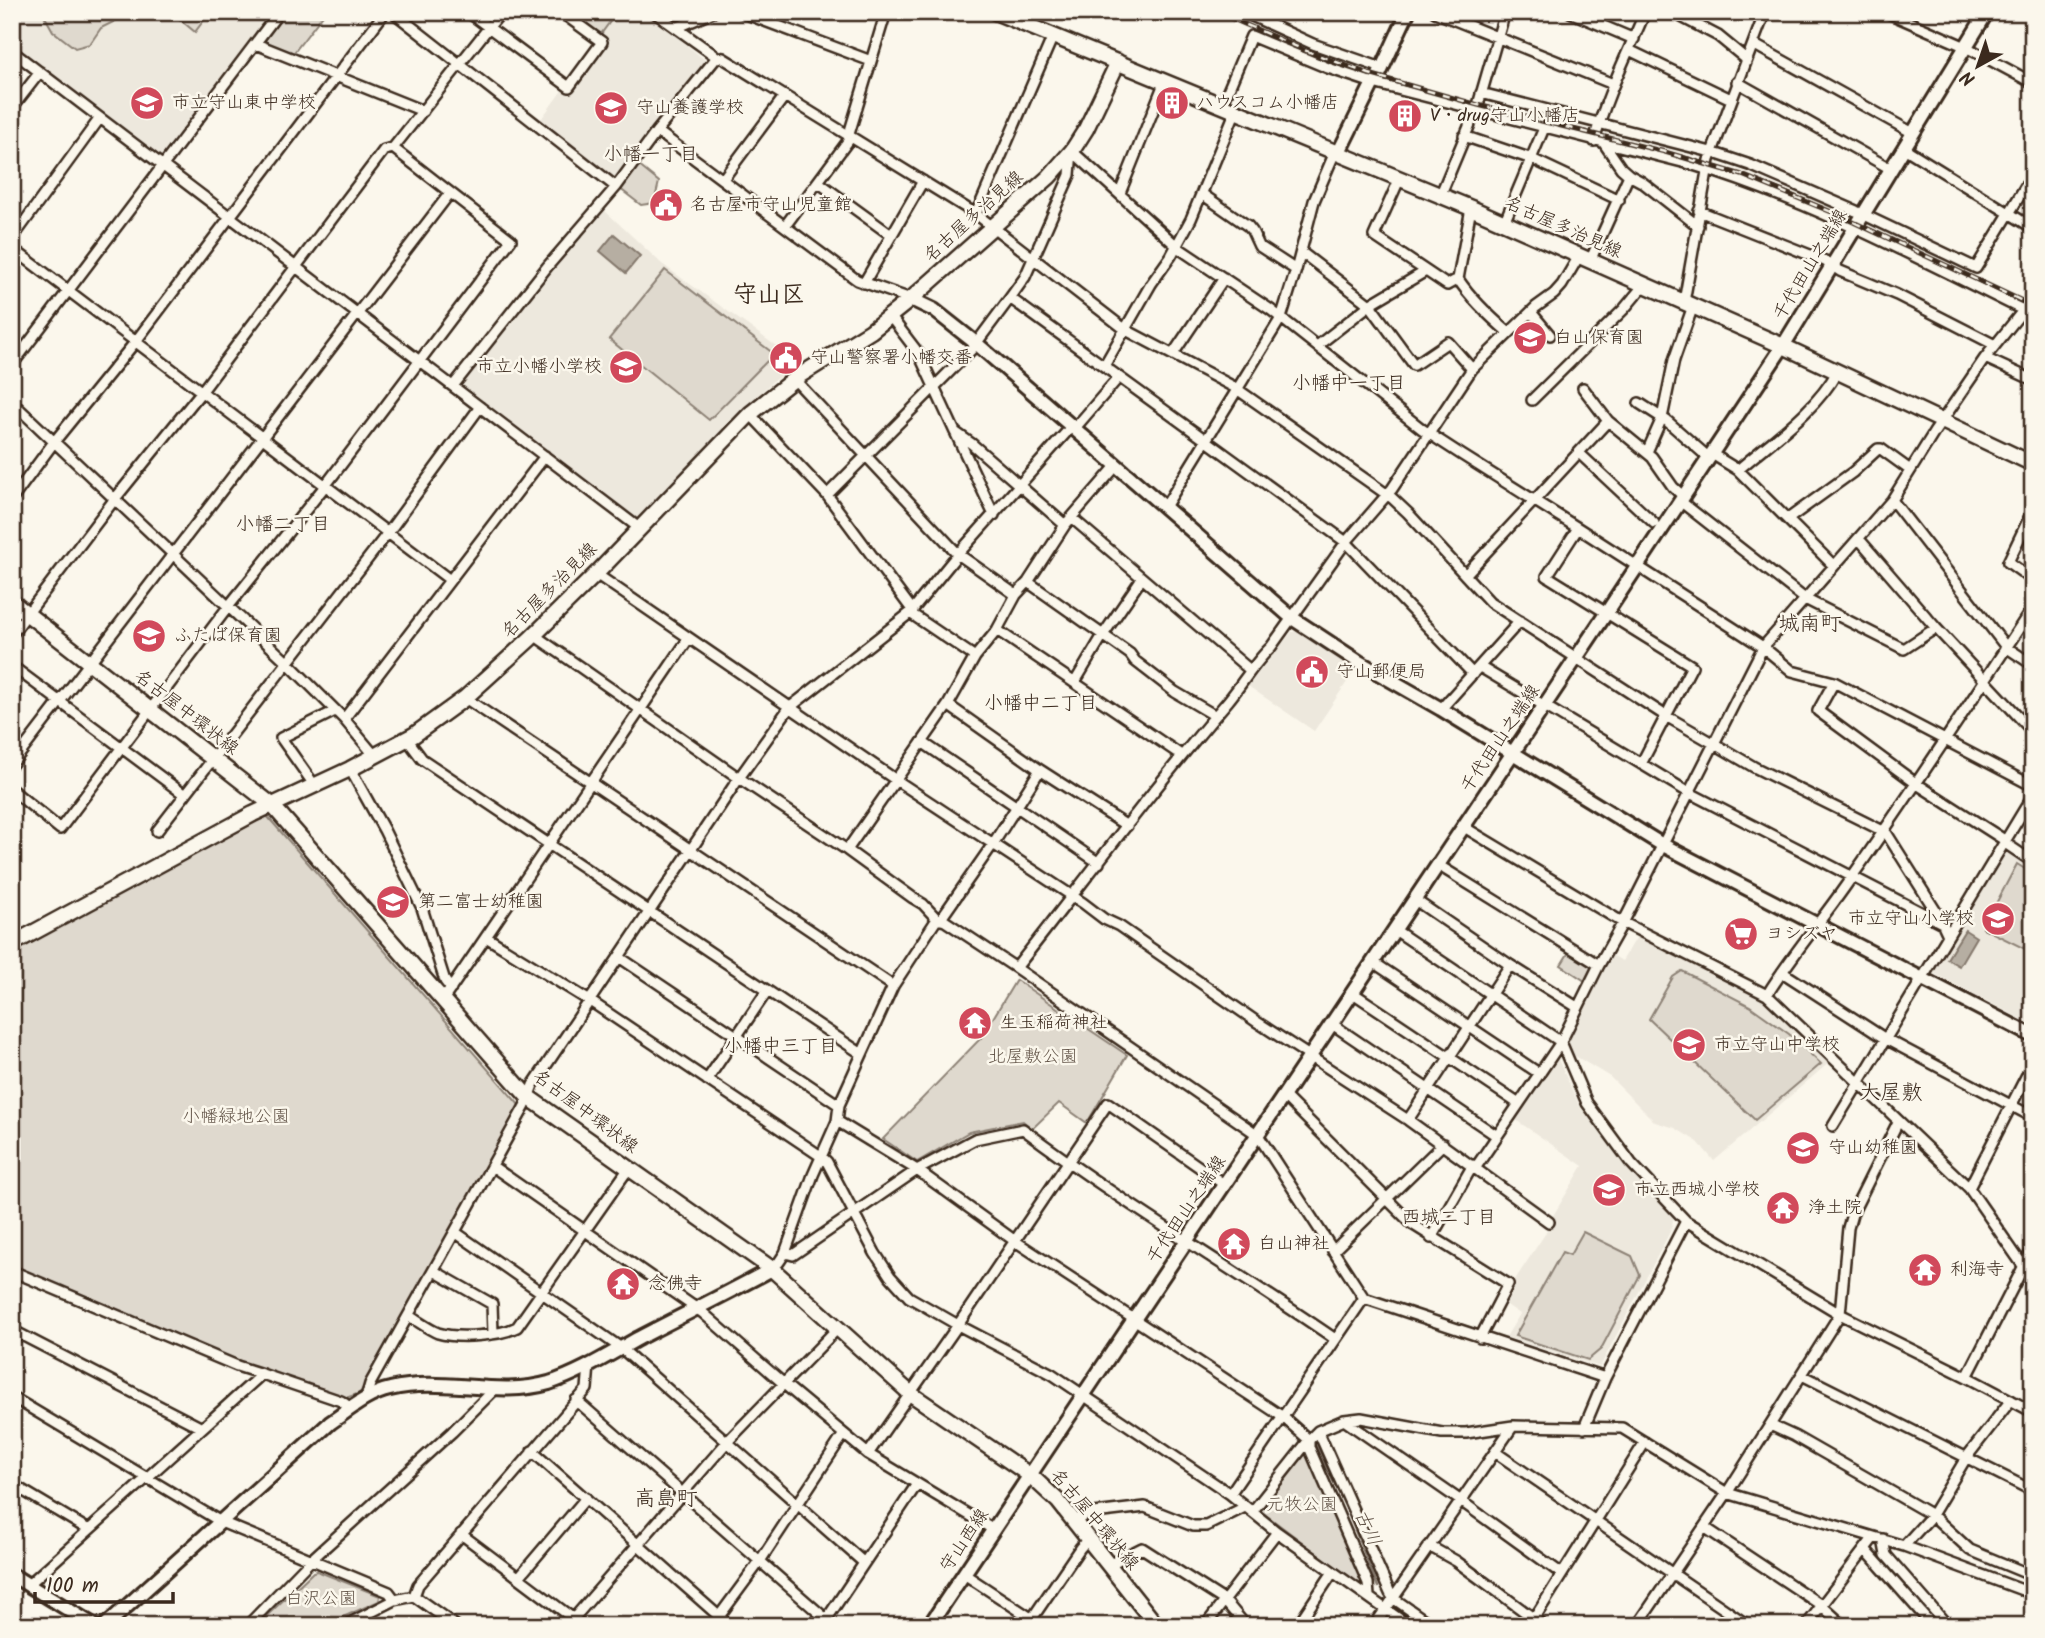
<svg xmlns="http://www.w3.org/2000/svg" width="2045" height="1638" font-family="Kalam,'Klee One',sans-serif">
<rect width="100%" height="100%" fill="#fbf7ec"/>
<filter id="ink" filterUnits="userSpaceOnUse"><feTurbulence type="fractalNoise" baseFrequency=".0143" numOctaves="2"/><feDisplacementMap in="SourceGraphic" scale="14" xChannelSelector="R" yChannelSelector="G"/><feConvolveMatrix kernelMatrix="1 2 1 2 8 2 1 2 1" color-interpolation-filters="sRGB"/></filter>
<g filter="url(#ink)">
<!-- built -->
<path fill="#ede8dd" d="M 12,12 L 275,12 L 165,159 L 161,159 L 12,46 Z
M 567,12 L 646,12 L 705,60 L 706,65 L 617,179 L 539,122 L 563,89 L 570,94 L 608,43 Z
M 603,209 L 662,264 L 783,351 L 776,363 L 787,372 L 773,381 L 737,415 L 638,518 L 630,517 L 462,386 L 463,379 Z
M 1301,631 L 1357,667 L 1314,731 L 1248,686 L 1292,632 Z
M 2007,849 L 2033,866 L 2033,1025 L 1931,972 Z
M 1638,935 L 1760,998 L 1831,1061 L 1714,1161 L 1698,1142 L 1675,1128 L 1655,1122 L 1610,1077 L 1567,1051 L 1564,1040 L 1609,953 L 1622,961 Z
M 1556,1055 L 1580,1107 L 1673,1218 L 1672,1228 L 1600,1367 L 1506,1337 L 1520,1314 L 1501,1301 L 1545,1234 L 1554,1214 L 1583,1166 L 1513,1118 Z"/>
<!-- green -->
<path fill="#dfd9ce" stroke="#8d8276" stroke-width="2" d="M 41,12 L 133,12 L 101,28 L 90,44 L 75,48 L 53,31 L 44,15 Z
M 171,12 L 210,12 L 195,32 Z
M 286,12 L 325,12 L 292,55 L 265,44 L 266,39 Z
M 572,12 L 617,12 L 601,34 Z
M 638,165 L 659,182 L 654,203 L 641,205 L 619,188 Z
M 665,270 L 774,354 L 709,420 L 609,339 Z
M 267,816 L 520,1106 L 360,1393 L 346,1398 L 241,1362 L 12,1266 L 12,950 Z
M 2017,864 L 2033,874 L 2033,953 L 1983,928 Z
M 1569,952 L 1592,966 L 1585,981 L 1561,965 Z
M 1682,971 L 1750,1006 L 1789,1034 L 1821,1064 L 1755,1120 L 1649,1019 L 1673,977 Z
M 1016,980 L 1127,1055 L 1087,1123 L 1059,1103 L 1032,1129 L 1023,1121 L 969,1132 L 917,1162 L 883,1139 L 981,1038 Z
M 1583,1232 L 1632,1256 L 1640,1275 L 1601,1349 L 1588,1360 L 1515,1336 L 1562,1252 L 1570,1255 Z
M 1306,1448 L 1364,1579 L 1363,1584 L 1359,1585 L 1258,1509 Z
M 317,1571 L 380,1596 L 379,1601 L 323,1626 L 256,1626 L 313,1572 Z"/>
<!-- water -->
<path fill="#b6aea2" stroke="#85796d" stroke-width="2" d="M 614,234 L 640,256 L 626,273 L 600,251 Z
M 1965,930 L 1976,937 L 1959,966 L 1947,959 Z"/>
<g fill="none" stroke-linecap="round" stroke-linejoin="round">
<!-- stream -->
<path stroke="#85796d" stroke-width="2.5" d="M 1314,1442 L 1345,1505 L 1378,1587
M 1397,1608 L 1424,1626"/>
<!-- street casing -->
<g stroke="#3b2a1e" stroke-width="14">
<path id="street" d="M 393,12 L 616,187
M 468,12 L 569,87 L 602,42 L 561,12
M 654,12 L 717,57 L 723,58 L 976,214 L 1126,330 L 1234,387 L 1392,498 L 1408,513 L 1490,602 L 1666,716 L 1713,743 L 1754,767 L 1883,831 L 1887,834 L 1940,918 L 1948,935
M 741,12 L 871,61
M 1243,12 L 1313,44 L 1382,68
M 1435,12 L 1613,84
M 1570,12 L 1634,39
M 1672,12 L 1718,36 L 1746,59
M 1886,12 L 1966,47 L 2033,83
M 676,28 L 713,12
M 256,44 L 423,111
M 1753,44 L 1913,133
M 1629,50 L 1731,99
M 12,51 L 639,528
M 1737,82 L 1891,169
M 1481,93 L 1711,152 L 1750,165 L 1856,211 L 1976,268 L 2033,174
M 1222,105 L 1251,36 L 1328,68 L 1373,83 L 1690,164 C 1810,200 1921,260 2033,315
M 12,108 L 40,72
M 657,131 L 857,280 L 911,299
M 849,134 L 886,12
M 1464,136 L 1532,159 L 1619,200
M 1594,141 C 1606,96 1627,55 1645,12
M 1904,148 L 2033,228
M 1629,175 L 1642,182 L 1698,226
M 723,179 L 784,97
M 1399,180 L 1374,236 L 1447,285 L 1458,279
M 818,182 L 891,235
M 1120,193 L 1165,81
M 1202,194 L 1248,226 L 1252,231 L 1259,246 L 1296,270
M 1440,196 L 1478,105 L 1505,12
M 1471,208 L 1458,279 C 1472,300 1489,316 1509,333
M 1699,211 L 1825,261 L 1840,271 L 1897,295 L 1995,345
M 976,214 L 1053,36
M 1504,223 L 1544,128
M 785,226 L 851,137
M 12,239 L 100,118
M 12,248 L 450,580
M 1301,252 L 1370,305 L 1414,365 L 1448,342 L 1472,369
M 1590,261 L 1629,175 L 1621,168 L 1603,142
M 864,283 L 923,181
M 1010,298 L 1346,542 L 1473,674
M 1684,302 L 1709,160 L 1765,12
M 1531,312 L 1550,335
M 890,316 L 919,354 L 955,432 L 972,444 L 1065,525
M 1317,346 L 1372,303 L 1426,271
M 1173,354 L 1224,278
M 1985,358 L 2033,380
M 12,365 L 279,12
M 1104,366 L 1151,284 L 1171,256 L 1191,219 L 1236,110
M 794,379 L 958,554 L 1016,595
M 453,386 L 547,267 L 616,187 L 657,131 L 717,57
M 1583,388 L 1608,421 L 1652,457 L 1673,487 L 1683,496
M 1532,400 L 1624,309 L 1644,285
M 12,402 L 288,663 L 344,719 L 375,756
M 1639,403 L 1667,421 L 1709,458
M 750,414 L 827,495 L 913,611
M 1075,428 L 1119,377
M 956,434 L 994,515
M 1647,452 L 1662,418 L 1674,360 L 1693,306
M 1579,453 L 1654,523
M 1712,454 L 1738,470 L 1834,566
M 1738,470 C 1771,441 1816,411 1837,372
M 827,495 L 972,349 L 1010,298 L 1025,277 L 1070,175 L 1072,151 L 1180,249 L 1271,310 L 1422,429 L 1462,455 L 1578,528 L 1763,647 L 1792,671 L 1834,682 L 2033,786
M 12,499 L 54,442 L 136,341 L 385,12
M 1892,500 L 2006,647 L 2033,665
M 1680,501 L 1805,599 L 1904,649 L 1936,628
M 1165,507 L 1281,318 L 1296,270 L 1314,201 L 1335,152
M 2033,510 L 2008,562 L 2033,580
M 1072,518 L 1250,670
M 1788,519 L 1853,472 L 1878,449 L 1881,449 L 1910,470
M 1578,528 L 1547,576 L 1692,666 L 1641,764
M 1859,539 L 1936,628 L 2033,732
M 596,574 L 896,780 L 1083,903 L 1104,919 L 1119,926 L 1257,1022 L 1408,1120 L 1549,1222
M 1465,575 L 1608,421
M 1028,582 L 1130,654 L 1135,661 L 1175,692 L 1214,715
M 910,613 L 975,657
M 997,630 L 1181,755
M 12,634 L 114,500 L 202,391 L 384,150 L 393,148 L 501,12
M 534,635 L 739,778 L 847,850 L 913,898 L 923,904 L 937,919 L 945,921 L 1016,968 L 1258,1135 L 1364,1298 L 1605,1378
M 12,666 L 185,795
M 1480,667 L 1688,792 L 1942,923
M 1075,682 L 1103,635 L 1142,578
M 1834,682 L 1818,711 L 1917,784 L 2006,841
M 465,698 L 893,986
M 948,705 L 1040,770 L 1127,826
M 1441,709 L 1520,621
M 344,719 L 545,456
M 407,739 L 422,759 L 862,1054
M 922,742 L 1099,863
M 12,764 L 450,193
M 350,769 L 384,830 L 422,908 L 445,981 L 451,989
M 315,786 L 281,738 L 335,711
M 12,790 L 60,829 L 228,607 L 325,486 L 511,240 L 393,148
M 1464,827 L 1622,922 L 1767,995 L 1969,1188 L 2033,1280
M 157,831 L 387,534 L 480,407
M 2005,843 L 2033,862
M 847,850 L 948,705 L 975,657 L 997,630 L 1016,595 L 1028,582 L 1065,525 L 1117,465
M 1438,865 L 1599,965
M 1415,900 L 1510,965 L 1577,1007
M 940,920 L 993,844 L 1040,770
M 1395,930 L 1561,1042 L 1587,1103 L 1631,1163 L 1686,1221 L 1840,1314 L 1967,1377 L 2033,1412
M 486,937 L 590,1001 L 822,1157 L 827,1162 L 875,1253 L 890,1276 L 909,1297 L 958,1325 L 1052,1374 L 1230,1494 L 1277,1532 L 1409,1626
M 619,957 L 839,1105
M 1373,962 L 1540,1074
M 1016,968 C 1086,879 1154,787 1228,701 C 1243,683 1254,663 1271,647 L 1346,542 L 1392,489 L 1472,369 L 1536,307 L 1554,294 L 1562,285 L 1579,256
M 1782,972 L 1884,1038 L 2033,1117
M 1353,993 L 1519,1104
M 1767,995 C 1792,954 1824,918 1851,878 C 1914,789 1973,698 2033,607
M 443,1000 L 689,638
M 1332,1024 L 1497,1136
M 707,1080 L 767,991
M 1284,1096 L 1412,1224 L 1508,1284 L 1480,1338
M 1408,1120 L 1510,965
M 837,1121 L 917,1170 L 1015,1241 L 1283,1417 L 1309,1440 L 1309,1447 L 1368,1583 L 1369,1596
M 1833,1126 L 2033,795
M 492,1166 L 703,1313 L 784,1384 L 868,1454 L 994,1530
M 1476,1167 L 1561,1042 L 1599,965 L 1626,917 L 1763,647 L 1892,500 L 1935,431 L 1985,358 L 2033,298
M 1969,1188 L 2033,1063
M 455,1232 L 621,1348 L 863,1562
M 1431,1238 L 1473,1165
M 1333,1251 L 1443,1144
M 785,1253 L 793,1255 L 917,1170 L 975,1139 L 1023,1129 C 1123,1204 1232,1268 1335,1339
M 772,1269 L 779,1262 L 785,1253 L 813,1175 L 837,1121 L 839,1105 L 893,986 L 937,919
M 12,1271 L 237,1366 L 262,1374
M 434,1271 L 492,1304 L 493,1333
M 409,1316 C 418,1321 428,1329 438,1333 C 458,1339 499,1336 517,1327 L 629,1168
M 12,1330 L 202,1428
M 1802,1375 L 2033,1491
M 1967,1377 L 2033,1248
M 12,1397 L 221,1522 L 389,1592 L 395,1600
M 366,1398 L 370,1384 L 525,1106 L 533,1085 L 739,778 L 789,708 L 910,613 L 958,554 L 1072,426
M 576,1400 L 834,1626
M 1344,1420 L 1461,1501 L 1562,1574
M 1770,1425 L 1794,1436 L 1932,1515 L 1970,1550 L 2033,1576
M 1584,1428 L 1605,1378 L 1686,1221
M 1318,1431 L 1390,1593 L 1393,1598 L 1433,1626
M 532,1451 L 730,1626
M 1495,1452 L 1749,1626
M 868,1454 L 958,1325 L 1108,1103 L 1225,1185
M 12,1484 L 89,1530
M 1230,1494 L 1364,1298
M 1252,1512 L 1309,1440 L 1318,1431 L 1344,1420 L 1361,1418 L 1442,1433 L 1466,1433 L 1513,1426 L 1622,1428 L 1727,1493 L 1904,1546 L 2033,1594
M 1075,1522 L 1086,1514 L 1145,1507 L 1193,1526 L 1206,1526 L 1245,1507
M 1704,1527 L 1821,1605 L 1844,1626
M 461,1534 L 583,1626
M 1883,1539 L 1886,1555 L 1948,1626
M 1429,1546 L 1456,1561 L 1544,1626
M 1904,1546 L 1932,1515 L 1966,1458 L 2011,1400
M 1865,1549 L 1933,1626
M 1108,1565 L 1142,1548 L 1225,1601 L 1246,1626
M 964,1574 L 1043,1626
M 519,1577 L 586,1498
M 28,1585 L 262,1374 L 341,1401 L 351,1408
M 414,1596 L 456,1626
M 369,1614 L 369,1626
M 1534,1619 L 1645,1442
M 247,1626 L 311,1560 L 452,1432 L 496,1388
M 344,1626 L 395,1600 L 414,1596 L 418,1585 L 587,1389 L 589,1365
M 567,1626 L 727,1442 L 838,1328
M 712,1626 L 760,1561 L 844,1434
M 822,1626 L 917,1484
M 1027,1626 L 1080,1548 L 1088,1539
M 1205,1626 L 1277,1532
M 1297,1626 L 1333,1572
M 1374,1626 L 1513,1426
M 1637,1626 L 1727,1493 L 1840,1314 L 1848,1228 L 1852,1214 L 1898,1122
M 1806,1626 L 1874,1537"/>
</g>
<!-- secondary casing -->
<g stroke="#3b2a1e" stroke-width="18">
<path id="secondary" d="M 1338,154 L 1373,83 L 1378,77 L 1408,12
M 911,299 L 934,310 L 977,344 L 1292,618 L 1359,662 L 1441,709 L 1661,844 L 2033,1036
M 12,1575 L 95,1626
M 105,1626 L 330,1423 C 349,1410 367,1394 390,1389 C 443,1376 497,1398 549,1383 C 580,1373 610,1354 639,1338 C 683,1315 728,1293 772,1269
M 929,1626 L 1607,612 L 1783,346 L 1987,12"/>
</g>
<!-- primary casing -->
<g stroke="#3b2a1e" stroke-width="19">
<path id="primary" d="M 995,12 L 1471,208 L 1783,346 L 2033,464
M 12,602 L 272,805 L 528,1097 L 772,1269 L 911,1394 L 1031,1476 L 1058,1501 L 1157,1626
M 12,944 L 253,814 L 350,769 L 414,735 L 465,698 L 530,639 L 596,574 L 750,414 L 794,379 L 871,331 L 911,299 L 1049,177 L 1072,151 L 1086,129 L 1118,62"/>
</g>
<!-- street -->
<use href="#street" stroke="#fbf7ec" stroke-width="9"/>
<!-- secondary -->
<use href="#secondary" stroke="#fbf7ec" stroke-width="12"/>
<!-- primary -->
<use href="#primary" stroke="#fbf7ec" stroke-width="14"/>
<!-- rail casing -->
<g stroke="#3b2a1e" stroke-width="5">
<path id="rail" d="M 1217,12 L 1304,50 L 1369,74 L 1478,105 L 1665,152 L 1742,175 L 1834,213 L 2033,306"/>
</g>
<!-- rail -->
<use href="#rail" stroke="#fbf7ec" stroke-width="2.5" stroke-dasharray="8" stroke-linecap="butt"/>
</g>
</g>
<!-- icons -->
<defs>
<g id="school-disc" transform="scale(1.75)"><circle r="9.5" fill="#d1495b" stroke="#fbf7ec"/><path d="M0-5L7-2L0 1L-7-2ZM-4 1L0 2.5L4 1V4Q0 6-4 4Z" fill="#fff"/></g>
<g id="building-disc" transform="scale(1.75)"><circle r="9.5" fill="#d1495b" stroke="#fbf7ec"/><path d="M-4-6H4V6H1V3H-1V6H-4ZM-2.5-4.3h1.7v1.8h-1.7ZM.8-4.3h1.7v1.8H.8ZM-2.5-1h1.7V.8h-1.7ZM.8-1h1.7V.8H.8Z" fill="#fff"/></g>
<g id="civic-disc" transform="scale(1.75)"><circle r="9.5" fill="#d1495b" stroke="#fbf7ec"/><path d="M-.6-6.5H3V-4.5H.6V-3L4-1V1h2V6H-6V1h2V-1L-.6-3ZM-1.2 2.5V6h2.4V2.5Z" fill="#fff"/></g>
<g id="supermarket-disc" transform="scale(1.75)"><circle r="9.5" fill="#d1495b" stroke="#fbf7ec"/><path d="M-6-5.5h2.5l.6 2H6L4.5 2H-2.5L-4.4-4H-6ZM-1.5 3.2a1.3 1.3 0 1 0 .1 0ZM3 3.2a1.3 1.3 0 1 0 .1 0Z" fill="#fff"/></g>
<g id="temple-disc" transform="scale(1.75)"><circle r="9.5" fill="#d1495b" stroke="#fbf7ec"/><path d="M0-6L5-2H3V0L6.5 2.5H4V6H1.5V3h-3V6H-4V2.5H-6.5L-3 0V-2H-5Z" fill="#fff"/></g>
</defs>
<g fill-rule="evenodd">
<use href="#school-disc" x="147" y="103"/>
<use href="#building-disc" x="1172" y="103"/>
<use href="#school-disc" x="611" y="108"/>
<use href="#building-disc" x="1405" y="116"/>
<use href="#civic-disc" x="666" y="205"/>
<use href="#school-disc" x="1530" y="338"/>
<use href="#civic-disc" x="786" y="358"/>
<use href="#school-disc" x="626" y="367"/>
<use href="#school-disc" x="149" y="636"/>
<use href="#civic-disc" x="1312" y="672"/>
<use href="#school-disc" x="393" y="902"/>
<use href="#school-disc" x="1998" y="919"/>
<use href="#supermarket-disc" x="1741" y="934"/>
<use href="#temple-disc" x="975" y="1023"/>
<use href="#school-disc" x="1689" y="1045"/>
<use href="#school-disc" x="1803" y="1148"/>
<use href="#school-disc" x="1609" y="1190"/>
<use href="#temple-disc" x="1783" y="1208"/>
<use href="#temple-disc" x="1234" y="1244"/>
<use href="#temple-disc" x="1925" y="1270"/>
<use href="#temple-disc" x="623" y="1284"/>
</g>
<g text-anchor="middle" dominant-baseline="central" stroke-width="5" stroke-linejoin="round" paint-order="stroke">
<!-- poi labels -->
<g font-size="18" fill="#3b2a1e" stroke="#fbf7ec" text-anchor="start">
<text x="172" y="103">市立守山東中学校</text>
<text x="1196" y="103">ハウスコム小幡店</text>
<text x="636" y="108">守山養護学校</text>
<text x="1430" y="116">V・drug守山小幡店</text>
<text x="690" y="205">名古屋市守山児童館</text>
<text x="1554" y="338">白山保育園</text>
<text x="810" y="358">守山警察署小幡交番</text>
<text x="602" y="367" text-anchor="end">市立小幡小学校</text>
<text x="174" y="636">ふたば保育園</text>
<text x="1336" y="672">守山郵便局</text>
<text x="418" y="902">第二富士幼稚園</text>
<text x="1974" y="919" text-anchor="end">市立守山小学校</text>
<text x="1766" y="934">ヨシズヤ</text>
<text x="1000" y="1023">生玉稲荷神社</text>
<text x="1714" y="1045">市立守山中学校</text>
<text x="1828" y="1148">守山幼稚園</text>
<text x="1634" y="1190">市立西城小学校</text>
<text x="1808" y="1208">浄土院</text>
<text x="1258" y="1244">白山神社</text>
<text x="1950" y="1270">利海寺</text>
<text x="648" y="1284">念佛寺</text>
</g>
<!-- street labels -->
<g font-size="18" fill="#3b2a1e" stroke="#fbf7ec">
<text transform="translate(974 217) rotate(-42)">名古屋多治見線</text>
<text transform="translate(1563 228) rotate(24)">名古屋多治見線</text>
<text transform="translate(1811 265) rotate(-59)">千代田山之端線</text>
<text transform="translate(550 591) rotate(-45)">名古屋多治見線</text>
<text transform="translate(186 713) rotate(38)">名古屋中環状線</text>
<text transform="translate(1501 739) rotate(-56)">千代田山之端線</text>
<text transform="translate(585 1112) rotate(37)">名古屋中環状線</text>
<text transform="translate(1187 1210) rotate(-56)">千代田山之端線</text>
<text transform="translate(1094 1520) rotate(50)">名古屋中環状線</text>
<text transform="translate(965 1541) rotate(-56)">守山西線</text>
</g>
<!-- park labels -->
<g font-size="18" fill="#64564a" stroke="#fbf7ec">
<text x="1033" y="1057">北屋敷公園</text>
<text x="236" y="1117">小幡緑地公園</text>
<text x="1302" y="1505">元牧公園</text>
<text x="321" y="1599">白沢公園</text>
</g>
<!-- neighbourhood labels -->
<g font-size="19" fill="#3b2a1e" stroke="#fbf7ec">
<text x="651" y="155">小幡一丁目</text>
<text x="1349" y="384">小幡中一丁目</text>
<text x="283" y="525">小幡二丁目</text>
<text x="1041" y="704">小幡中二丁目</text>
<text x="781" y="1047">小幡中三丁目</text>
<text x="1449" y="1218">西城二丁目</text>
</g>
<!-- water labels -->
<g font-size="19" font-style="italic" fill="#605246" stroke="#fbf7ec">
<text transform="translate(1367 1528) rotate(66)">古川</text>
</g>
<!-- quarter labels -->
<g font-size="21" fill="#3b2a1e" stroke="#fbf7ec">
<text x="1810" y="624">城南町</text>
<text x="1891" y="1093">大屋敷</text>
<text x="666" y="1499">高島町</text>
</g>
<!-- district labels -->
<g font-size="24" font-weight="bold" fill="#3b2a1e" stroke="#fbf7ec">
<text x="769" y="295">守山区</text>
</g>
</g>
<!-- margin -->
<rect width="2045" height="1638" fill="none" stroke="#fbf7ec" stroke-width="42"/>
<rect x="21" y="21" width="2003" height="1596" fill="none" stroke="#3b2a1e" stroke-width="2.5" filter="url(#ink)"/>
<!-- north arrow -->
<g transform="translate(1978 66) rotate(220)" stroke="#fbf7ec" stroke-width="5" paint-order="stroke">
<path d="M0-5L12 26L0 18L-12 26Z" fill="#3b2a1e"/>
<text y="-10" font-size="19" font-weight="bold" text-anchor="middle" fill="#3b2a1e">N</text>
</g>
<!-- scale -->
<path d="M35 1592v10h138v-10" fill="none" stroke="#3b2a1e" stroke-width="3.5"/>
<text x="46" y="1592" font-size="21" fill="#3b2a1e" stroke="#fbf7ec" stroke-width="5" paint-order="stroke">100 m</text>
</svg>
